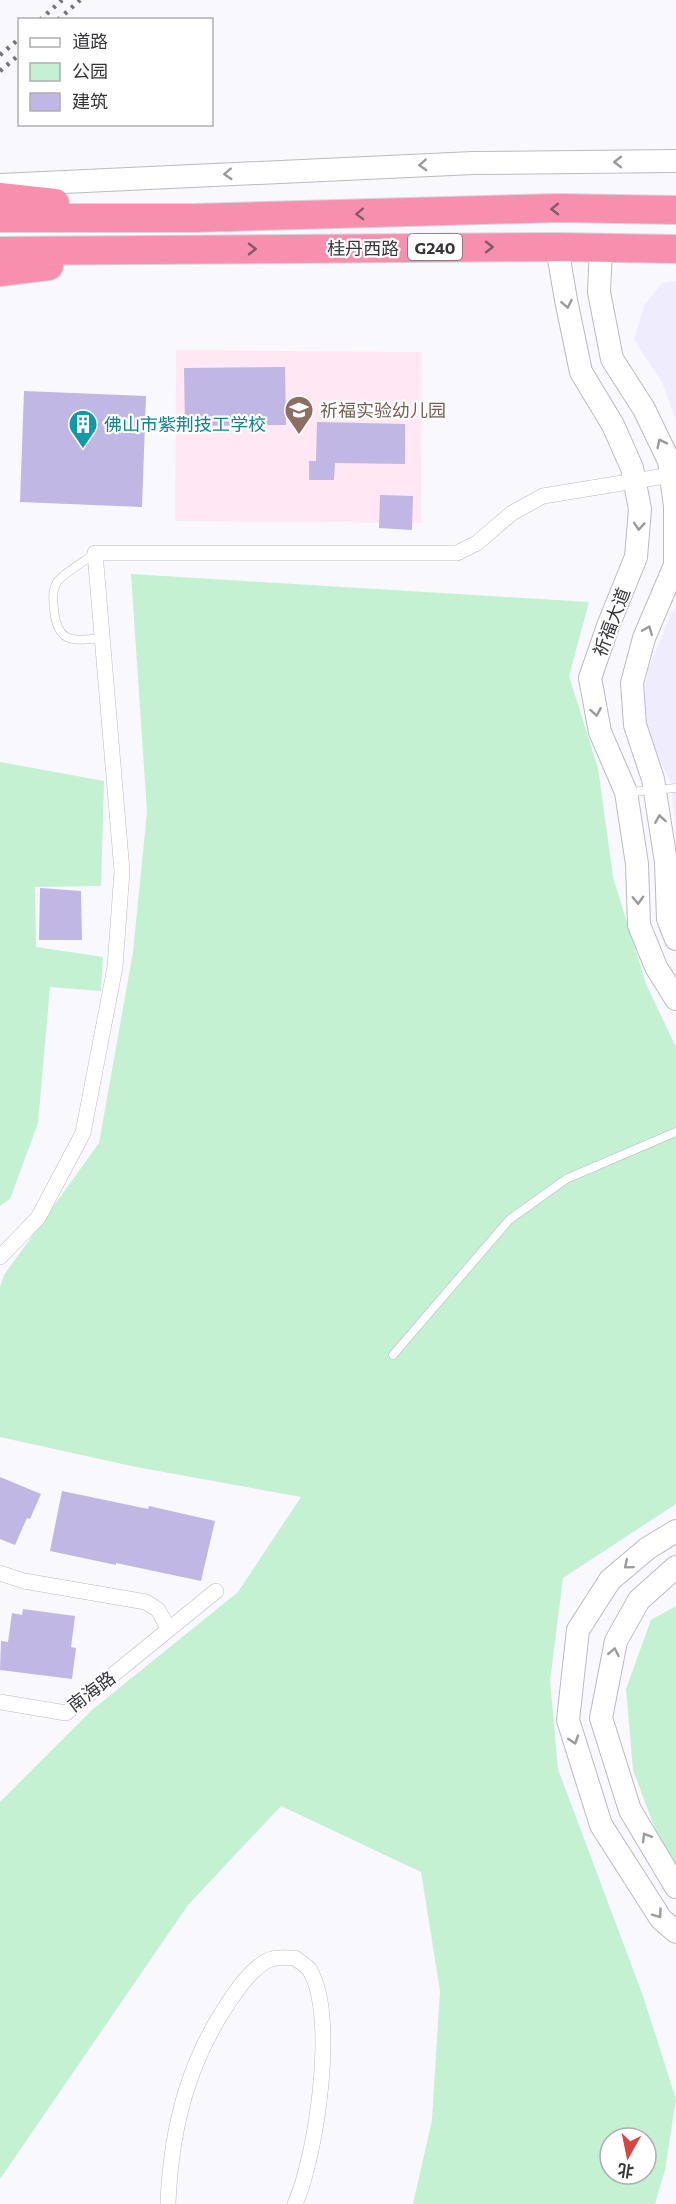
<svg xmlns="http://www.w3.org/2000/svg" width="676" height="2204" font-family="Commissioner,'Noto Sans SC',sans-serif">
<rect width="100%" height="100%" fill="#f9f8fe"/>
<!-- built -->
<path fill="#efecfd" d="M 676,281 L 676,420 L 662,382 L 634,340 L 644,306 L 662,283 Z
M 676,607 L 676,833 L 671,783 L 648,735 L 644,696 L 648,670 L 670,616 Z"/>
<!-- education -->
<path fill="#ffe8f4" d="M 176,350 L 422,352 L 421,523 L 175,521 Z"/>
<!-- green -->
<path fill="#c3f1d1" fill-rule="evenodd" d="M 131,574 L 589,602 L 569,676 L 598,768 L 613,877 L 646,984 L 676,1047 L 676,1504 L 563,1578 L 550,1681 L 558,1769 L 643,1996 L 676,2099 L 665,2170 L 655,2204 L 413,2204 L 432,2120 L 440,1991 L 421,1872 L 281,1806 L 188,1905 L 0,2179 L 0,1802 L 92,1710 L 238,1592 L 301,1497 L 136,1467 L 0,1437 L 0,1287 L 4,1275 L 99,1143 L 133,952 L 147,812 ZM 610,2138 L 646,2138 L 646,2174 L 610,2174 Z
M 0,762 L 104,781 L 101,886 L 35,887 L 36,947 L 103,957 L 101,991 L 50,987 L 38,1123 L 10,1199 L 0,1206 Z
M 676,1606 L 676,1865 L 664,1853 L 633,1770 L 626,1689 L 651,1620 Z"/>
<!-- building -->
<path fill="#c0b7e5" d="M 285,367 L 286,425 L 185,426 L 184,368 Z
M 24,391 L 146,396 L 142,507 L 20,502 Z
M 317,422 L 405,424 L 405,464 L 335,463 L 334,480 L 309,480 L 309,461 L 316,461 Z
M 380,495 L 413,496 L 412,530 L 379,528 Z
M 40,888 L 81,891 L 82,940 L 39,940 Z
M 0,1477 L 41,1494 L 30,1519 L 27,1518 L 15,1545 L 0,1539 Z
M 62,1491 L 148,1509 L 149,1506 L 215,1521 L 201,1581 L 116,1563 L 116,1565 L 50,1551 Z
M 23,1609 L 75,1616 L 71,1647 L 76,1648 L 72,1679 L 0,1670 L 1,1641 L 8,1642 L 12,1613 L 22,1615 Z"/>
<g fill="none" stroke-linecap="round" stroke-linejoin="round">
<!-- lane casing -->
<g stroke="#bbb9c3" stroke-width="9">
<path id="lane" d="M 94,554 C 85,561 64,573 57,582 C 52,591 53,600 54,609 C 57,644 73,641 103,638
M 630,792 L 676,788
M 393,1355 L 509,1220 L 566,1179 L 676,1132"/>
</g>
<!-- street casing -->
<g stroke="#bbb9c3" stroke-width="16">
<path id="street" d="M 0,1257 L 38,1218 L 83,1133 L 115,967 L 122,871 L 95,553 L 457,553 L 477,543 L 512,513 L 543,496 L 671,475
M 0,1573 L 24,1581 L 146,1602 L 158,1610 L 169,1629
M 0,1702 L 66,1713 L 216,1591
M 168,2204 C 171,2124 190,2054 238,1989 C 244,1980 261,1961 272,1959 C 278,1957 287,1958 295,1958 C 299,1961 305,1965 309,1969 C 338,2013 316,2158 295,2204"/>
</g>
<!-- secondary casing -->
<g stroke="#bbb9c3" stroke-width="24">
<path id="secondary" d="M 0,185 L 473,163 L 676,161
M 557,247 L 566,300 L 581,372 L 613,425 L 632,468 L 640,509 L 636,557 L 608,626 L 590,678 L 600,732 L 626,792 L 637,864 L 639,925 L 656,967 L 676,999
M 601,248 L 599,292 L 612,359 L 644,409 L 669,461 L 675,506 L 675,565 L 644,638 L 632,683 L 635,725 L 653,779 L 666,862 L 668,919 L 676,939
M 676,1531 L 648,1548 L 610,1580 L 578,1630 L 568,1720 L 601,1825 L 661,1919 L 676,1932
M 676,1567 L 639,1600 L 616,1641 L 601,1718 L 630,1810 L 676,1887"/>
</g>
<!-- highway casing -->
<g stroke="#d7d7d7" stroke-width="30">
<path id="highway" d="M 0,197 L 55,203
M 0,218 L 194,218 L 558,208 L 676,210
M 0,251 L 557,247 L 676,249
M 0,272 L 49,266"/>
</g>
<!-- lane -->
<use href="#lane" stroke="#fff" stroke-width="8"/>
<!-- street -->
<use href="#street" stroke="#fff" stroke-width="15"/>
<!-- secondary -->
<use href="#secondary" stroke="#fff" stroke-width="22"/>
<!-- highway -->
<use href="#highway" stroke="#f78faf" stroke-width="28"/>
<!-- rail -->
<path stroke="#757478" stroke-width="4.5" stroke-dasharray="3 6" stroke-linecap="butt" d="M 40,20 L 62,0
M 58,20 L 80,0
M 0,55 L 20,38
M 0,71 L 20,54"/>
</g>
<!-- one-way arrows -->
<defs><path id="oneway-chevron" d="M-2-3.5L2.5 0L-2 3.5" fill="none" stroke-width="1.6" stroke-linecap="round" stroke-linejoin="round" transform="scale(1.5)"/></defs>
<g stroke="#9a9a9c">
<use href="#oneway-chevron" transform="translate(618 162) rotate(180)"/>
<use href="#oneway-chevron" transform="translate(423 165) rotate(177)"/>
<use href="#oneway-chevron" transform="translate(228 174) rotate(177)"/>
<use href="#oneway-chevron" transform="translate(567 304) rotate(79)"/>
<use href="#oneway-chevron" transform="translate(661 443) rotate(-116)"/>
<use href="#oneway-chevron" transform="translate(639 526) rotate(94)"/>
<use href="#oneway-chevron" transform="translate(648 630) rotate(-68)"/>
<use href="#oneway-chevron" transform="translate(596 712) rotate(80)"/>
<use href="#oneway-chevron" transform="translate(660 819) rotate(-99)"/>
<use href="#oneway-chevron" transform="translate(638 900) rotate(88)"/>
<use href="#oneway-chevron" transform="translate(628 1565) rotate(140)"/>
<use href="#oneway-chevron" transform="translate(614 1652) rotate(-79)"/>
<use href="#oneway-chevron" transform="translate(574 1740) rotate(72)"/>
<use href="#oneway-chevron" transform="translate(646 1837) rotate(-121)"/>
<use href="#oneway-chevron" transform="translate(658 1914) rotate(54)"/>
</g>
<g stroke="#835968">
<use href="#oneway-chevron" transform="translate(555 209) rotate(179)"/>
<use href="#oneway-chevron" transform="translate(360 214) rotate(178)"/>
<use href="#oneway-chevron" transform="translate(489 247)"/>
<use href="#oneway-chevron" transform="translate(252 249)"/>
</g>
<!-- icons -->
<defs>
<g id="school-pin" transform="scale(1.5)"><path d="M0 17L-7.5 6A9.5 9.5 0 1 1 7.5 6Z" fill="#8d6e63" stroke="#fff"/><path d="M0-5L7-2L0 1L-7-2ZM-4 1L0 2.5L4 1V4Q0 6-4 4Z" fill="#fff"/></g>
<g id="building-pin" transform="scale(1.5)"><path d="M0 17L-7.5 6A9.5 9.5 0 1 1 7.5 6Z" fill="#0f9aa8" stroke="#fff"/><path d="M-4-6H4V6H1V3H-1V6H-4ZM-2.5-4.3h1.7v1.8h-1.7ZM.8-4.3h1.7v1.8H.8ZM-2.5-1h1.7V.8h-1.7ZM.8-1h1.7V.8H.8Z" fill="#fff"/></g>
</defs>
<g fill-rule="evenodd">
<use href="#school-pin" x="299" y="410"/>
<use href="#building-pin" x="83" y="424"/>
</g>
<g text-anchor="middle" dominant-baseline="central" stroke-width="4.5" stroke-linejoin="round" paint-order="stroke">
<!-- shield labels -->
<rect fill="#fff" stroke="#727274" stroke-width="1.5" x="408" y="234" width="54" height="26" rx="4.5"/>
<g font-size="16" font-weight="bold" fill="#363539">
<text x="435" y="247">G240</text>
</g>
<!-- street labels -->
<g font-size="18" fill="#363539" stroke="#fff">
<text x="363" y="248">桂丹西路</text>
<text transform="translate(611 622) rotate(-69)">祈福大道</text>
<text transform="translate(91 1691) rotate(-37)">南海路</text>
</g>
<!-- education labels -->
<g font-size="18" fill="#785e54" stroke="#fff" text-anchor="start">
<text x="320" y="410">祈福实验幼儿园</text>
</g>
<!-- culture labels -->
<g font-size="18" fill="#0d838f" stroke="#fff" text-anchor="start">
<text x="104" y="424">佛山市紫荆技工学校</text>
</g>
</g>
<!-- legend -->
<rect x="18" y="18" width="195" height="108" fill="#ffffff" stroke="#afaeb0" stroke-width="1.5"/>
<rect x="30" y="38" width="30" height="9" fill="#ffffff" stroke="#afaeb0" stroke-width="1.5"/>
<text x="72" y="48" font-size="18" fill="#363539">道路</text>
<rect x="30" y="63" width="30" height="18" fill="#c3f1d1" stroke="#afaeb0" stroke-width="1.5"/>
<text x="72" y="78" font-size="18" fill="#363539">公园</text>
<rect x="30" y="93" width="30" height="18" fill="#c0b7e5" stroke="#afaeb0" stroke-width="1.5"/>
<text x="72" y="108" font-size="18" fill="#363539">建筑</text>
<!-- north arrow -->
<g transform="translate(628 2156) rotate(189)"><circle r="28" fill="#ffffff" stroke="#afaeb0" stroke-width="1.5"/>
<path d="M0-4.5L10 22L0 15L-10 22Z" fill="#d54645"/>
<text y="-9" font-size="16" font-weight="bold" text-anchor="middle" fill="#363539">北</text>
</g>
</svg>
